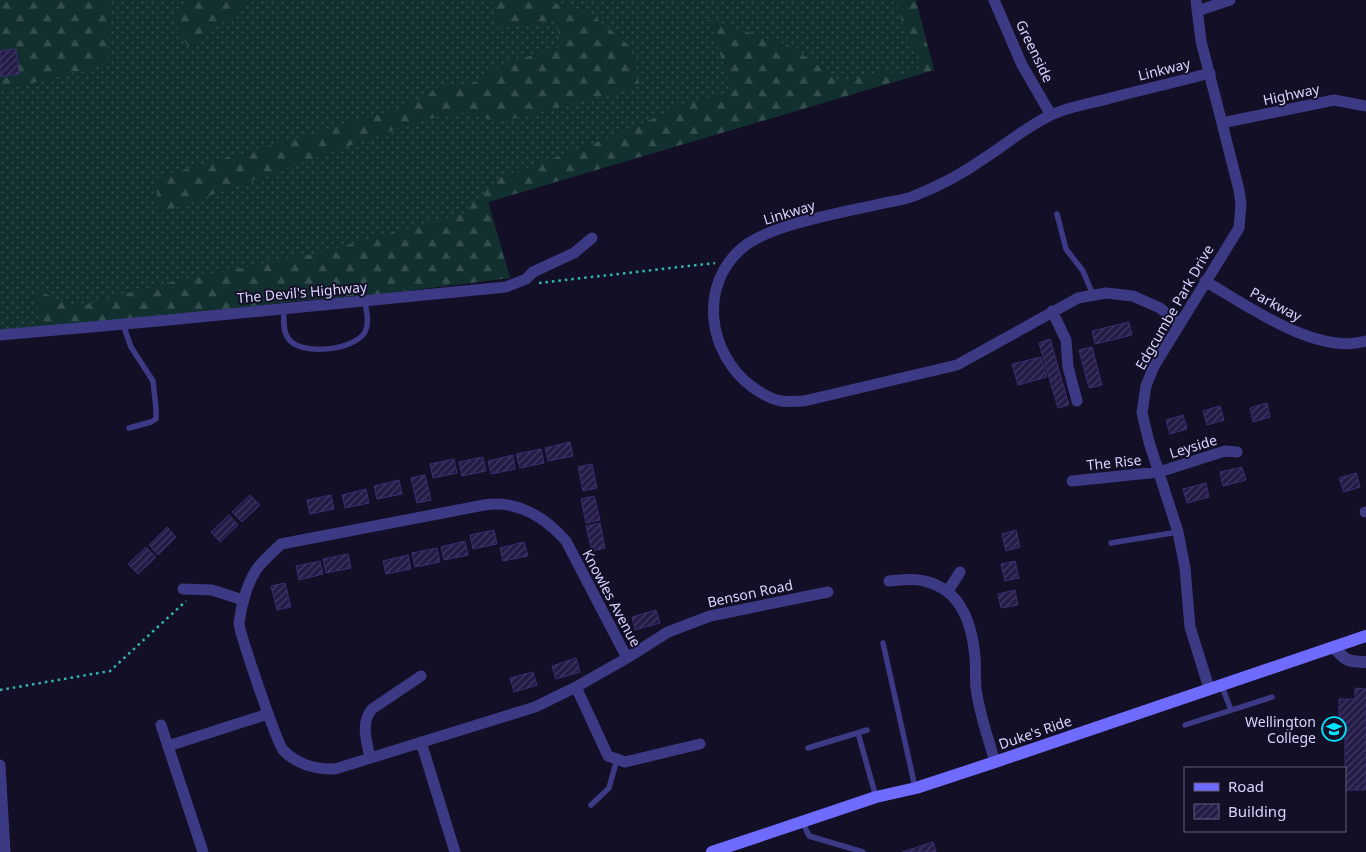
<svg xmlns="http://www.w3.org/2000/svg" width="1366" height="852" font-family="'Noto Sans',sans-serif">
<defs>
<pattern id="grass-dots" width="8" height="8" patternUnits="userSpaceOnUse" patternTransform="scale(1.25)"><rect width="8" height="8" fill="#12302f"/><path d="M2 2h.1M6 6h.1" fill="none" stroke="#344d4e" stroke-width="1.8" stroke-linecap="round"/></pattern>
<pattern id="forest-firs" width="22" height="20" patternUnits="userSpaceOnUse" patternTransform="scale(1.25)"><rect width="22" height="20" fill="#12302f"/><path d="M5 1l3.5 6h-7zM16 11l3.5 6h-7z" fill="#344d4e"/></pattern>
<pattern id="building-hatch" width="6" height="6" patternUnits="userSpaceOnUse" patternTransform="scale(1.25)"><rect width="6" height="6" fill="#241b47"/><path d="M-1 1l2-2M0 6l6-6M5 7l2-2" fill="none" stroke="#433b63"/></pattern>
</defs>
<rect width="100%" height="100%" fill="#130f26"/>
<!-- grass -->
<path fill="url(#grass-dots)" d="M 0,0 L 916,0 L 934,70 L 488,202 L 510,278 L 389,293 L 296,301 L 159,317 L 0,340 Z"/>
<!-- forest -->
<path fill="url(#forest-firs)" d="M 0,0 L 110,0 L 107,64 L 0,91 Z
M 186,0 L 251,0 L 189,49 L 172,17 Z
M 492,0 L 550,0 L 551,2 L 591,14 L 631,47 L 640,86 L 500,122 L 459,112 L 416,122 L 158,214 L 156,178 L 398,109 L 422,97 L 443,84 L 472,84 L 503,64 L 563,46 L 555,21 L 497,28 Z
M 895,0 L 915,0 L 934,70 L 488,202 L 510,278 L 389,293 L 296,301 L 159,317 L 40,335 L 35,288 L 54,298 L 79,306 L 175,281 L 318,253 L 462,214 L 499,178 L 629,130 L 679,106 L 732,91 L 709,20 L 788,45 L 822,68 L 840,83 L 884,70 L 900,75 L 920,69 L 921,53 L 907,36 Z"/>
<!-- building -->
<path fill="url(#building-hatch)" stroke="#3b2d73" d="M 16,49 L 19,74 L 0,76 L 0,51 Z
M 1129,322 L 1132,335 L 1095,344 L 1092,331 Z
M 1050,339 L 1069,405 L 1058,408 L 1039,343 Z
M 1092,347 L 1102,385 L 1089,388 L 1079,350 Z
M 1041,357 L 1047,377 L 1018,385 L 1012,364 Z
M 1267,403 L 1270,417 L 1253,422 L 1250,408 Z
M 1220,406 L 1224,420 L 1207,425 L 1203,411 Z
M 1183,415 L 1187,429 L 1170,434 L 1166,420 Z
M 570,442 L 573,456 L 548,461 L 545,448 Z
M 541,449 L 544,463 L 520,468 L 516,454 Z
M 513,455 L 515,469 L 491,474 L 488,461 Z
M 483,457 L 486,471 L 462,476 L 459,462 Z
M 454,459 L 457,473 L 433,478 L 430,464 Z
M 592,464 L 597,488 L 583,491 L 578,467 Z
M 1242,467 L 1246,480 L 1223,486 L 1220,472 Z
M 1356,473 L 1360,487 L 1344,492 L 1339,478 Z
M 425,475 L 431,500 L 417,503 L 411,478 Z
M 399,480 L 402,494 L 377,499 L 374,486 Z
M 1206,483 L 1209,497 L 1187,503 L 1183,489 Z
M 366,489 L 369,503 L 345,508 L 342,495 Z
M 250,495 L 260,505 L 242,522 L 232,512 Z
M 331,495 L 334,509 L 310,514 L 307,500 Z
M 594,496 L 600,520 L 586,523 L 581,499 Z
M 229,515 L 238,525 L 220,542 L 211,532 Z
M 600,523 L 605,548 L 592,551 L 586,526 Z
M 167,527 L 176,537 L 158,555 L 149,545 Z
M 494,530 L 497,544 L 473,549 L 470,535 Z
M 1016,530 L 1020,547 L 1006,551 L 1002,534 Z
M 465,541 L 468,555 L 444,560 L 441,547 Z
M 524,542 L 528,556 L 503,561 L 500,548 Z
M 146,547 L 156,557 L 138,574 L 128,564 Z
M 437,548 L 440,562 L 415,567 L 412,553 Z
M 348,554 L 351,568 L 326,573 L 323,559 Z
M 408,555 L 411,569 L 386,574 L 383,561 Z
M 320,561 L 323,574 L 299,580 L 296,566 Z
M 1015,561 L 1019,578 L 1005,581 L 1001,564 Z
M 285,583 L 291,607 L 277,610 L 271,586 Z
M 1015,590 L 1018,605 L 1001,608 L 998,594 Z
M 656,610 L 660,623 L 635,630 L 632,617 Z
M 576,658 L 580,672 L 556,679 L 552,666 Z
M 533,672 L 537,685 L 514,692 L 510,678 Z
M 1355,688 L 1366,689 L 1366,790 L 1345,790 L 1345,722 L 1339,722 L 1339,699 L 1355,699 Z
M 933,842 L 936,852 L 902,852 Z"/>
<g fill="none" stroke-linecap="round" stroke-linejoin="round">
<!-- path -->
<path stroke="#2fb8b0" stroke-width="2.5" stroke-dasharray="2.5 4" stroke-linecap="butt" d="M 539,283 L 715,263
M 0,690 L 110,671 L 186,601"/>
<!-- service -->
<path stroke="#3d3a85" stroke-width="5.5" d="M 1057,214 L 1066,249 L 1083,271 L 1093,295
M 284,308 C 284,317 282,330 288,338 C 300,357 355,350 365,332 C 370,322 366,311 365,301
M 123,324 L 131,347 L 153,381 L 156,408 L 156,419 L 151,422 L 129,428
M 1111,543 L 1178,532
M 883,643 L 915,787
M 1221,684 L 1231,710
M 1185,725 L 1272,697
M 858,733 L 876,797
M 808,748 L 867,730
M 591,805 L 609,788 L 617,759
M 803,823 L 809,836 L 863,852"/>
<!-- minor -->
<path stroke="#3d3a85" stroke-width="11" d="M 994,0 L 1022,65 L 1051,115
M 1196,0 L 1201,41 L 1239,190 L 1241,204 L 1239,228 L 1154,366 L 1146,386 L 1142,413 L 1149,442 L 1178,532 L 1185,568 L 1190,627 L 1209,688
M 1197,11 L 1230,0
M 1222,123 L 1334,100 L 1366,106
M 1205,281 C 1246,305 1317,356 1366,341
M 1052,311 L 1066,340 L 1068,367 L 1077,401
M 1179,324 L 1160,308 L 1133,296 L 1106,293 L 1078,298 L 957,365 L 804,401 C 796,401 788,402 781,401 C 771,399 759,392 751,386 C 708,353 698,286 742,248 C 770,224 846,212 884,203 C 894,201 904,200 914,196 C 939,186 961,175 983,159 C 1005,145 1026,127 1049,116 C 1067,107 1088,104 1107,99 C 1141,90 1176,82 1210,73
M 0,335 L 158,321 L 506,287 L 526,279 L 533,272 L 574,253 L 592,238
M 1072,481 L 1159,472 L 1225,451 L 1237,452
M 1365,512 L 1366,512
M 889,581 C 901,580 913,578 924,581 C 961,589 972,623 975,657 C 976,667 975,678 976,688 C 979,713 988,737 995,762
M 183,589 L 212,590 L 243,600
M 948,591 L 960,572
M 627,658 L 566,541 C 545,517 517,500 484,505 L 281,544 C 274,551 266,558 259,566 C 248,580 241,605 239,623 C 239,632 277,743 283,750 C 298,765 314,769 335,769 L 535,707 L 576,687 L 627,658 L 668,632 L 710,616 L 828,592
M 576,687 L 608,756 L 625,762 L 700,744
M 161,725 L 203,852
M 421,742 L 455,852
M 168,746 L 268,714
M 370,758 C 367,742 360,723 372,709 L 421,676
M 0,765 L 5,852"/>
<!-- tertiary -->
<path stroke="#3d3a85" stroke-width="12" d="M 1334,647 C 1345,661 1349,662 1366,662"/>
<!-- secondary -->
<path stroke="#6f6bff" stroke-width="12" d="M 712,852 L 876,797 L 916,788 L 995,762 L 1366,636"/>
</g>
<!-- icons -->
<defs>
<g id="school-ring" transform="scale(1.25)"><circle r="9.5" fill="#130f26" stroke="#00e5ff" stroke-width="1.5"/><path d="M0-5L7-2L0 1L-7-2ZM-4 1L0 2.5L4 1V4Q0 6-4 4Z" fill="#00e5ff"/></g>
</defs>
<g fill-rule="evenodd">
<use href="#school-ring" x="1334" y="729"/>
</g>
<g text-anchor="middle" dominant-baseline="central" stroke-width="4" stroke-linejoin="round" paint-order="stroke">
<!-- street labels -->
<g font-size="14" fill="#d9d4ff" stroke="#130f26">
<text transform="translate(1035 51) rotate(64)">Greenside</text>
<text transform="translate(1164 69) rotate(-14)">Linkway</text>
<text transform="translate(1291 94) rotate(-12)">Highway</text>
<text transform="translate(789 212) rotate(-17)">Linkway</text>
<text transform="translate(302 292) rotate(-5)">The Devil's Highway</text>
<text transform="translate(1276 304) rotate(28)">Parkway</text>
<text transform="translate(1174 307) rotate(-60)">Edgcumbe Park Drive</text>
<text transform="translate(1193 446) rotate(-17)">Leyside</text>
<text transform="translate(1114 462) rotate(-6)">The Rise</text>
<text transform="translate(750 593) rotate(-12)">Benson Road</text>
<text transform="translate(612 598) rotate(62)">Knowles Avenue</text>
<text transform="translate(1035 732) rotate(-19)">Duke's Ride</text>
</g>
<!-- poi labels -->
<g font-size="14" fill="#d9d4ff" stroke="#130f26" text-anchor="end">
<text x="1316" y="721">Wellington<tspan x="1316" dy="16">College</tspan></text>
</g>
</g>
<!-- legend -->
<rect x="1184" y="767" width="162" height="65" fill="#130f26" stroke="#625e7d"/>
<rect x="1194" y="783" width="25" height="8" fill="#6f6bff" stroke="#625e7d"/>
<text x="1228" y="792" font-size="15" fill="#d9d4ff">Road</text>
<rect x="1194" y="804" width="25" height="15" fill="url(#building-hatch)" stroke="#625e7d"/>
<text x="1228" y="817" font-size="15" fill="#d9d4ff">Building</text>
</svg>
